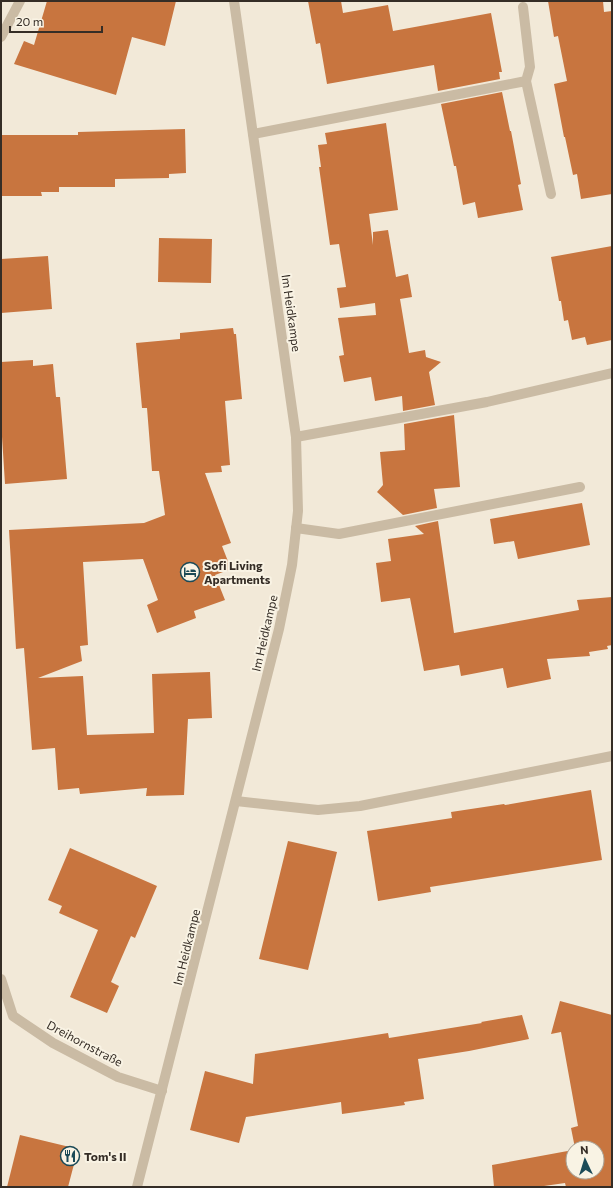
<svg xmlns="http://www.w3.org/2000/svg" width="613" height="1188" font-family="Commissioner,sans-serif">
<rect width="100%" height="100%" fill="#f2e9d8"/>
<!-- building -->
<path fill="#c8753f" d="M 47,1 L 176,1 L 165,46 L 132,37 L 116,95 L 14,64 L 24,41 L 34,45 Z
M 308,1 L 341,1 L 343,13 L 388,5 L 393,31 L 491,13 L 502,72 L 499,72 L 500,79 L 438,91 L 434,65 L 327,84 L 320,43 L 316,44 Z
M 548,1 L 603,1 L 604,12 L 612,11 L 612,194 L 581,199 L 577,174 L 573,175 L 565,137 L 564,137 L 554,84 L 567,81 L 558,36 L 554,37 Z
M 502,92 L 510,131 L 511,131 L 521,184 L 518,185 L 523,210 L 478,218 L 475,202 L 463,205 L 456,166 L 454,166 L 441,104 Z
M 386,123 L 398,210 L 369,214 L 373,245 L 373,232 L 388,230 L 396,277 L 408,274 L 412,297 L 400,299 L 409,353 L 425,350 L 426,357 L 441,362 L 429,372 L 435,405 L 403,411 L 402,396 L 375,401 L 371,377 L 344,382 L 339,356 L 344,355 L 338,318 L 376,315 L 375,303 L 340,308 L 337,288 L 346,287 L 339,244 L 330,245 L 319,167 L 321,167 L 318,145 L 327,144 L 325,133 Z
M 185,129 L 186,173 L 169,174 L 169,178 L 115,179 L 115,187 L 59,187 L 59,192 L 41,192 L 42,196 L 1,196 L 1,135 L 78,135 L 78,132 Z
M 159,238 L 212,239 L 211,283 L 158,282 Z
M 612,246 L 612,340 L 587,345 L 585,337 L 572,340 L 568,320 L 564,321 L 561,301 L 559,301 L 551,257 Z
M 48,256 L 52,309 L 1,313 L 1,259 Z
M 233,328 L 234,334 L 236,334 L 242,399 L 225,401 L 230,465 L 221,466 L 222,472 L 205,473 L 231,543 L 222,546 L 231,569 L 215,575 L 225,600 L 194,611 L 196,618 L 157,633 L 147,605 L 158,600 L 143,559 L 83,562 L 88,645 L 80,646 L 82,661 L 38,678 L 83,676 L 87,735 L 154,733 L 152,674 L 210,672 L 212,718 L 188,719 L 184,795 L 146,796 L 147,788 L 80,794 L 79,788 L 58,790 L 55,748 L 32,750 L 24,648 L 16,649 L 9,530 L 144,523 L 165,515 L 159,471 L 152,471 L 147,408 L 142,408 L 136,343 L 180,339 L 180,333 Z
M 33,360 L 33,366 L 53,364 L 56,397 L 60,397 L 67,479 L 5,484 L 1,421 L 1,362 Z
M 454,415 L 460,487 L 434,489 L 437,508 L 403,515 L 377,492 L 383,485 L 380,452 L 405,450 L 404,424 Z
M 582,503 L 590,545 L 518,559 L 514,541 L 494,544 L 490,519 Z
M 438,521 L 454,633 L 579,610 L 577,600 L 612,597 L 612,645 L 607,646 L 608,649 L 589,652 L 590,656 L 547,659 L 551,679 L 507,688 L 503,668 L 461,676 L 459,665 L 424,671 L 410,598 L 381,602 L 376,563 L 391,561 L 388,539 L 424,534 L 415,526 Z
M 591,790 L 602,860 L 430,887 L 431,892 L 378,901 L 367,831 L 452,818 L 451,812 L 504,804 L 505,805 Z
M 288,841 L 337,852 L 308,970 L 259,959 Z
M 70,848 L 157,886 L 135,938 L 131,936 L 111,982 L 119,986 L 107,1013 L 70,997 L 98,930 L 59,913 L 62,906 L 48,900 Z
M 560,1001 L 612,1015 L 612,1187 L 566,1187 L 565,1183 L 537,1187 L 494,1187 L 492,1165 L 573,1150 L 573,1172 L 597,1172 L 597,1148 L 575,1148 L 571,1128 L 578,1126 L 561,1032 L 551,1034 Z
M 522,1015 L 529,1039 L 469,1051 L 418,1059 L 424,1099 L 404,1102 L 405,1105 L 342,1114 L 341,1102 L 246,1117 L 239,1143 L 190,1130 L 205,1071 L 253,1084 L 255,1054 L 388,1033 L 389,1038 L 482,1023 L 481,1022 Z
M 20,1135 L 78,1149 L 68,1187 L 7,1187 Z"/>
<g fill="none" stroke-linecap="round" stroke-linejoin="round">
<!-- service -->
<path stroke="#cabba4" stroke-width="10" d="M 523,7 L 530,67 L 526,81 L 551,194
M 253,134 L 526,81
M 296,437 L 487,402 L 612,373
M 296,528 L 339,534 L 580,487
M 236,801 L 318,810 L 360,806 L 612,756"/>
<!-- minor -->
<path stroke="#cabba4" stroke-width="10" d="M 1,37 L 20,1
M 1,979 L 13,1016 L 53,1043 L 118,1077 L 162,1091"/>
<!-- tertiary -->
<path stroke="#cabba4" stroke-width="10" d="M 137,1187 L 279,629 L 292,565 L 298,511 L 296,437 L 234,1"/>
</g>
<!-- icons -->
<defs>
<g id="hotel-ring" transform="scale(1)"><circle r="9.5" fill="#f9f3e4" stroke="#1b4a57" stroke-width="1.5"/><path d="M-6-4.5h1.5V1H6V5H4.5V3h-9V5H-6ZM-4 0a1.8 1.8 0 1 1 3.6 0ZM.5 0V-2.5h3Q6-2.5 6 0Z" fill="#1b4a57"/></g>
<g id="restaurant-ring" transform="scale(1)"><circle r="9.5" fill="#f9f3e4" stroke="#1b4a57" stroke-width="1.5"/><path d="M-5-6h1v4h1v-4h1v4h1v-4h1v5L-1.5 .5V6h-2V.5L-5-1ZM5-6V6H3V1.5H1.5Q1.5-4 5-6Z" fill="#1b4a57"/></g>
</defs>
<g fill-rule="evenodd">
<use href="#hotel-ring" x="190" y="572"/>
<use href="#restaurant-ring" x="70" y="1156"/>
</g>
<g text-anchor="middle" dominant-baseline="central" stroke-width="4" stroke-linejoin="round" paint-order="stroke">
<!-- street labels -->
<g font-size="12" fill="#352d26" stroke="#f9f3e4">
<text transform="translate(292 313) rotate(82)">Im Heidkampe</text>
<text transform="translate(264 633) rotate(-77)">Im Heidkampe</text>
<text transform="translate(186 947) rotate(-76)">Im Heidkampe</text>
<text transform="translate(85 1043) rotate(28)">Dreihornstraße</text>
</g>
<!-- poi labels -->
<g font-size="12" font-weight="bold" fill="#352d26" stroke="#f9f3e4" text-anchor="start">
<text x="204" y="565">Sofi Living<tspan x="204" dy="14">Apartments</tspan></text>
<text x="84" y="1156">Tom's II</text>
</g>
</g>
<!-- border -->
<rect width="613" height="1188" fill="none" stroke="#352d26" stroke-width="4"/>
<!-- north arrow -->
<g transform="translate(585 1160) rotate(356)"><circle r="19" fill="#f9f3e4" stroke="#aba498"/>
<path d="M0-3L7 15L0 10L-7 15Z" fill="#1b4a57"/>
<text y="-6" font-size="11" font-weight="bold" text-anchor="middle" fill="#352d26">N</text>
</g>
<!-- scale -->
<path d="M10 26v6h92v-6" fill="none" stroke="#352d26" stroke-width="2"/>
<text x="16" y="26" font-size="12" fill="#352d26" stroke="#f9f3e4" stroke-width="3" paint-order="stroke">20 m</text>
</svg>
